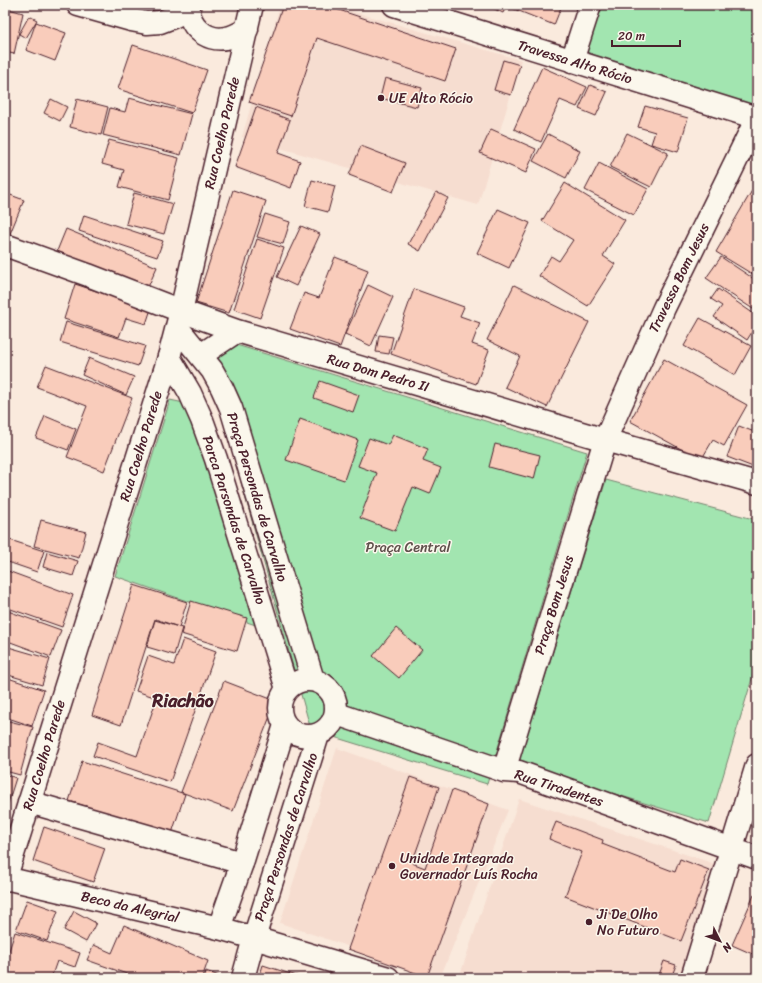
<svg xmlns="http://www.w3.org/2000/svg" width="762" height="983" font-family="Sriracha,sans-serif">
<rect width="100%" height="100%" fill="#faeadd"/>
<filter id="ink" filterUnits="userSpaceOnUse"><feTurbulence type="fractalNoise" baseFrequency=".025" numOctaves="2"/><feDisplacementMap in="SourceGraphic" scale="8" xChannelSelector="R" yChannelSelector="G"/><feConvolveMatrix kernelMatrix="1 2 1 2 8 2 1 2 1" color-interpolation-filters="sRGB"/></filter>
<g filter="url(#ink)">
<!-- built -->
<path fill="#f6ddd0" d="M 280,5 L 330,5 L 521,60 L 478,205 L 242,137 Z
M 337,748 L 508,810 L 440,978 L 280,923 Z
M 519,799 L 718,865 L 680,978 L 459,978 Z"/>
<!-- green -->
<path fill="#a2e5b0" stroke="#76826e" d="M 590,5 L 757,5 L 757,118 L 572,61 Z
M 233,344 L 587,452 L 487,784 L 311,730 L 208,365 Z
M 170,400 L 184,403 L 264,628 L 115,576 Z
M 606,480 L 757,520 L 757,662 L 709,823 L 518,764 Z"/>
<!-- building -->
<path fill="#f9ccbb" stroke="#4a1f2b" d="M 283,5 L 324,5 L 456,49 L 445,81 L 317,38 L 291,116 L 249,102 Z
M 486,5 L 507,5 L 503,13 Z
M 516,5 L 562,5 L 554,25 L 514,9 Z
M 5,8 L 23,13 L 14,54 L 5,52 Z
M 29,16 L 37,20 L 26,38 L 19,34 Z
M 36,22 L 66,33 L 55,61 L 26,50 Z
M 133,45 L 207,70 L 192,113 L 118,89 Z
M 503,60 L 520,65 L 511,95 L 494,90 Z
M 542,67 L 587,87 L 577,107 L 560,100 L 541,142 L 514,129 Z
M 385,78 L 422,88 L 417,107 L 380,98 Z
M 590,85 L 607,92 L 596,116 L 579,109 Z
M 129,98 L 192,114 L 181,155 L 103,135 L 110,108 L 125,112 Z
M 51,99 L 67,107 L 60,121 L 44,113 Z
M 77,99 L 108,107 L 101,135 L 70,127 Z
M 645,106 L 688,118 L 678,152 L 651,144 L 655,132 L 638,127 Z
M 256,107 L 290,120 L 278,153 L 300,161 L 291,188 L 235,167 Z
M 491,129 L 536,149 L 526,173 L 480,153 Z
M 627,133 L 668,153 L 651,187 L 610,167 Z
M 548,134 L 580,151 L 566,178 L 533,161 Z
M 109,140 L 179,158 L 168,200 L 119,187 L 124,170 L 102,164 Z
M 361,146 L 405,163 L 393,192 L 349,175 Z
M 599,163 L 648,189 L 634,215 L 585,190 Z
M 312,180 L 335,186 L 328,212 L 305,206 Z
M 757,182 L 757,277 L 716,252 Z
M 565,183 L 625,220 L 603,256 L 615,264 L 588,306 L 539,276 L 551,256 L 559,261 L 573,240 L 542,221 Z
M 233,190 L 266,201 L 229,313 L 196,303 Z
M 436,192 L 448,198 L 420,251 L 408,244 Z
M 5,193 L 24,200 L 9,236 L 5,234 Z
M 134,193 L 173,204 L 164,234 L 126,224 Z
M 498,209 L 530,223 L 509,268 L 477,253 Z
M 265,214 L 290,222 L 283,244 L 257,237 Z
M 84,215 L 163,241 L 157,257 L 79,231 Z
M 301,226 L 320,234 L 296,286 L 277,277 Z
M 66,229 L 157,267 L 144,296 L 79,261 L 57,251 Z
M 257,239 L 284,248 L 260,318 L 234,309 Z
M 335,257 L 368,270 L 340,347 L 290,329 L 304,293 L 319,298 Z
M 721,257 L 757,281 L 757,310 L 756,311 L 706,278 Z
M 75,284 L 151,309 L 146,324 L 126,318 L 119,337 L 64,319 Z
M 368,285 L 393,297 L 371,346 L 345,334 Z
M 514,285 L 589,322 L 547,407 L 505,387 L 520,356 L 487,340 Z
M 414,289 L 464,307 L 460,316 L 480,323 L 472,344 L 489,350 L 476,384 L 391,354 Z
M 718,289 L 757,316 L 757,324 L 747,340 L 714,317 L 722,306 L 711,299 Z
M 700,318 L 751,346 L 735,375 L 684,346 Z
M 66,322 L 145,346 L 138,366 L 60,342 Z
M 379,335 L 393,337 L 389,354 L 376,352 Z
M 89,358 L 134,377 L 126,395 L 82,375 Z
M 664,359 L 747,405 L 724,446 L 713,440 L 701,460 L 630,421 Z
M 46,365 L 132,398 L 104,471 L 67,457 L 87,406 L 37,387 Z
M 320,381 L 359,395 L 353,412 L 314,398 Z
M 45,416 L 76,429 L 68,450 L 36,438 Z
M 300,419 L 358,440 L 344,480 L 286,460 Z
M 739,426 L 757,433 L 757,457 L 753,467 L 727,457 Z
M 393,435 L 428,449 L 423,461 L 441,468 L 430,494 L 413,487 L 395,531 L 360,518 L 377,473 L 358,466 L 369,438 L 388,445 Z
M 495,444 L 540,455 L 534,479 L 489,467 Z
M 41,520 L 86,532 L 79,558 L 34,546 Z
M 10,540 L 44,551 L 37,572 L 5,561 L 5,556 Z
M 47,552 L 78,561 L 73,576 L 43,567 Z
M 5,570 L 73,595 L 62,627 L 5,607 Z
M 134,585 L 187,602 L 179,627 L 155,619 L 121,725 L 92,715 Z
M 191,601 L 247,618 L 237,651 L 181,634 Z
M 5,610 L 61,630 L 51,657 L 5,640 Z
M 155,620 L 182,628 L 174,655 L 147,647 Z
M 396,628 L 422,650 L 399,678 L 373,656 Z
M 183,639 L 216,651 L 170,782 L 93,756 L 98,742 L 137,756 L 157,698 L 136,691 L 148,656 L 174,665 Z
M 5,646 L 50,659 L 42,685 L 5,674 Z
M 5,677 L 44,690 L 32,726 L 5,717 Z
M 224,681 L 276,701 L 233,811 L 181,792 Z
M 5,720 L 33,727 L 20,775 L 5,771 Z
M 82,761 L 185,794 L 172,833 L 69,801 Z
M 5,774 L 16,778 L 8,803 L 5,802 Z
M 410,777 L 439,787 L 412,863 L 425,868 L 452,790 L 489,804 L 427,977 L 348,949 Z
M 556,822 L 603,840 L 602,844 L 675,872 L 680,859 L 709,870 L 681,941 L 565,896 L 582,852 L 549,839 Z
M 44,827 L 105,848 L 93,882 L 33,861 Z
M 754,895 L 757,897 L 757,956 L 732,945 Z
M 27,900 L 58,911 L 47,941 L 16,930 Z
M 74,911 L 96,923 L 86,942 L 64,930 Z
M 124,925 L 208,961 L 202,978 L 138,978 L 87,960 L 94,945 L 112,953 Z
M 15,932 L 80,953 L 75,967 L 57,961 L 51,978 L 5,978 L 5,963 Z
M 664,961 L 676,965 L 671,978 L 658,978 Z
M 263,965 L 303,978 L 259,978 Z
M 206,971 L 219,976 L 218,978 L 204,978 Z"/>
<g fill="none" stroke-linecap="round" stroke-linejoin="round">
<!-- minor casing -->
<g stroke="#4a1f2b" stroke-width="25">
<path id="minor" d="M 78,5 L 131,20 L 147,23 L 160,22 L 173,17 L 188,10
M 394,5 L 757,118
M 572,61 L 590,5
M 5,245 L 88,275 L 181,311 L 237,331 L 605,440 L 757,483
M 201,355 L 237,331
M 337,714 L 504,771 L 519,772 L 757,858
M 504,771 L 605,440 L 664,308 L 757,118
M 29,802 L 242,863
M 5,878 L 219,928
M 5,880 L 169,357
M 254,938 L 388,978"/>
</g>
<!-- tertiary casing -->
<g stroke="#4a1f2b" stroke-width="25">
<path id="tertiary" d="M 189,5 C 187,25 206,42 226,38 C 233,37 240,33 247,29
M 252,5 L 181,311 L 169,357 L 190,393 L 202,420 L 216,459 L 287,689
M 177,327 L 212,370 L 222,388 L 231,408 L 313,680
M280 708a28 28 0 1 1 56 0a28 28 0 1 1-56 0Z
M 254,938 L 219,928 L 242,863 L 285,725
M 243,978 L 254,938 L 318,735
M 692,978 L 757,765"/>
</g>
<!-- minor -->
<use href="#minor" stroke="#fbf7ec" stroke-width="22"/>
<!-- tertiary -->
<use href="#tertiary" stroke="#fbf7ec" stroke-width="22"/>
</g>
</g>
<!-- markers -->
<g fill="#4a1f2b" stroke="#fbf7ec" stroke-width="1.5">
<circle cx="381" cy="98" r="4"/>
<circle cx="392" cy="866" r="4"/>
<circle cx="589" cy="922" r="4"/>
</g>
<g text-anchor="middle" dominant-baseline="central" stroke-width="3" stroke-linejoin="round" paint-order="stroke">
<!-- street labels -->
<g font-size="14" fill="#4a1f2b" stroke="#fbf7ec">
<text transform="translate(575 62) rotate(17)">Travessa Alto Rócio</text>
<text transform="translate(222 133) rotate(-77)">Rua Coelho Parede</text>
<text transform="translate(679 278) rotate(-64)">Travessa Bom Jesus</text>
<text transform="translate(378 373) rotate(16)">Rua Dom Pedro II</text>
<text transform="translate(141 446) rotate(-73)">Rua Coelho Parede</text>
<text transform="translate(257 497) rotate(73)">Praça Persondas de Carvalho</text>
<text transform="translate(234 520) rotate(72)">Parca Parsondas de Carvalho</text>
<text transform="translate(554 605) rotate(-73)">Praça Bom Jesus</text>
<text transform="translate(44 755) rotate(-73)">Rua Coelho Parede</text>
<text transform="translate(559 788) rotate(18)">Rua Tiradentes</text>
<text transform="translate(286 837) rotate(-72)">Praça Persondas de Carvalho</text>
<text transform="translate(130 907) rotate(13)">Beco da Alegrial</text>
</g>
<!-- poi labels -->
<g font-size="14" fill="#4a1f2b" stroke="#fbf7ec" text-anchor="start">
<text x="389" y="98">UE Alto Rócio</text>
<text x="400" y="858">Unidade Integrada<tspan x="400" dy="16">Governador Luís Rocha</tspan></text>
<text x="597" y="914">Ji De Olho<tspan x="597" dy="16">No Futuro</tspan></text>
</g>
<!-- park labels -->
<g font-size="14" fill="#60504c" stroke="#fbf7ec">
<text x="408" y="547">Praça Central</text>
</g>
<!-- district labels -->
<g font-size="18" font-weight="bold" fill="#4a1f2b" stroke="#fbf7ec">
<text x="183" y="701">Riachão</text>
</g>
</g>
<!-- margin -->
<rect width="762" height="983" fill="none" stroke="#fbf7ec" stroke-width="20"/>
<rect x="10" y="10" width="742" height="963" fill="none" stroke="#4a1f2b" stroke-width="1.5" filter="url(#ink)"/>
<!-- north arrow -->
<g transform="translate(720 941) rotate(132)" stroke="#fbf7ec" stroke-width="3" paint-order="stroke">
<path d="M0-3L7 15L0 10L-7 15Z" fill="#4a1f2b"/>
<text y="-6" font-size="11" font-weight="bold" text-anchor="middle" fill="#4a1f2b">N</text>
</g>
<!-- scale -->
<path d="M612 40v6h68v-6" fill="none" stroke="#4a1f2b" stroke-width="2"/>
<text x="618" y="40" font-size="12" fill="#4a1f2b" stroke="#fbf7ec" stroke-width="3" paint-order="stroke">20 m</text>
</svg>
